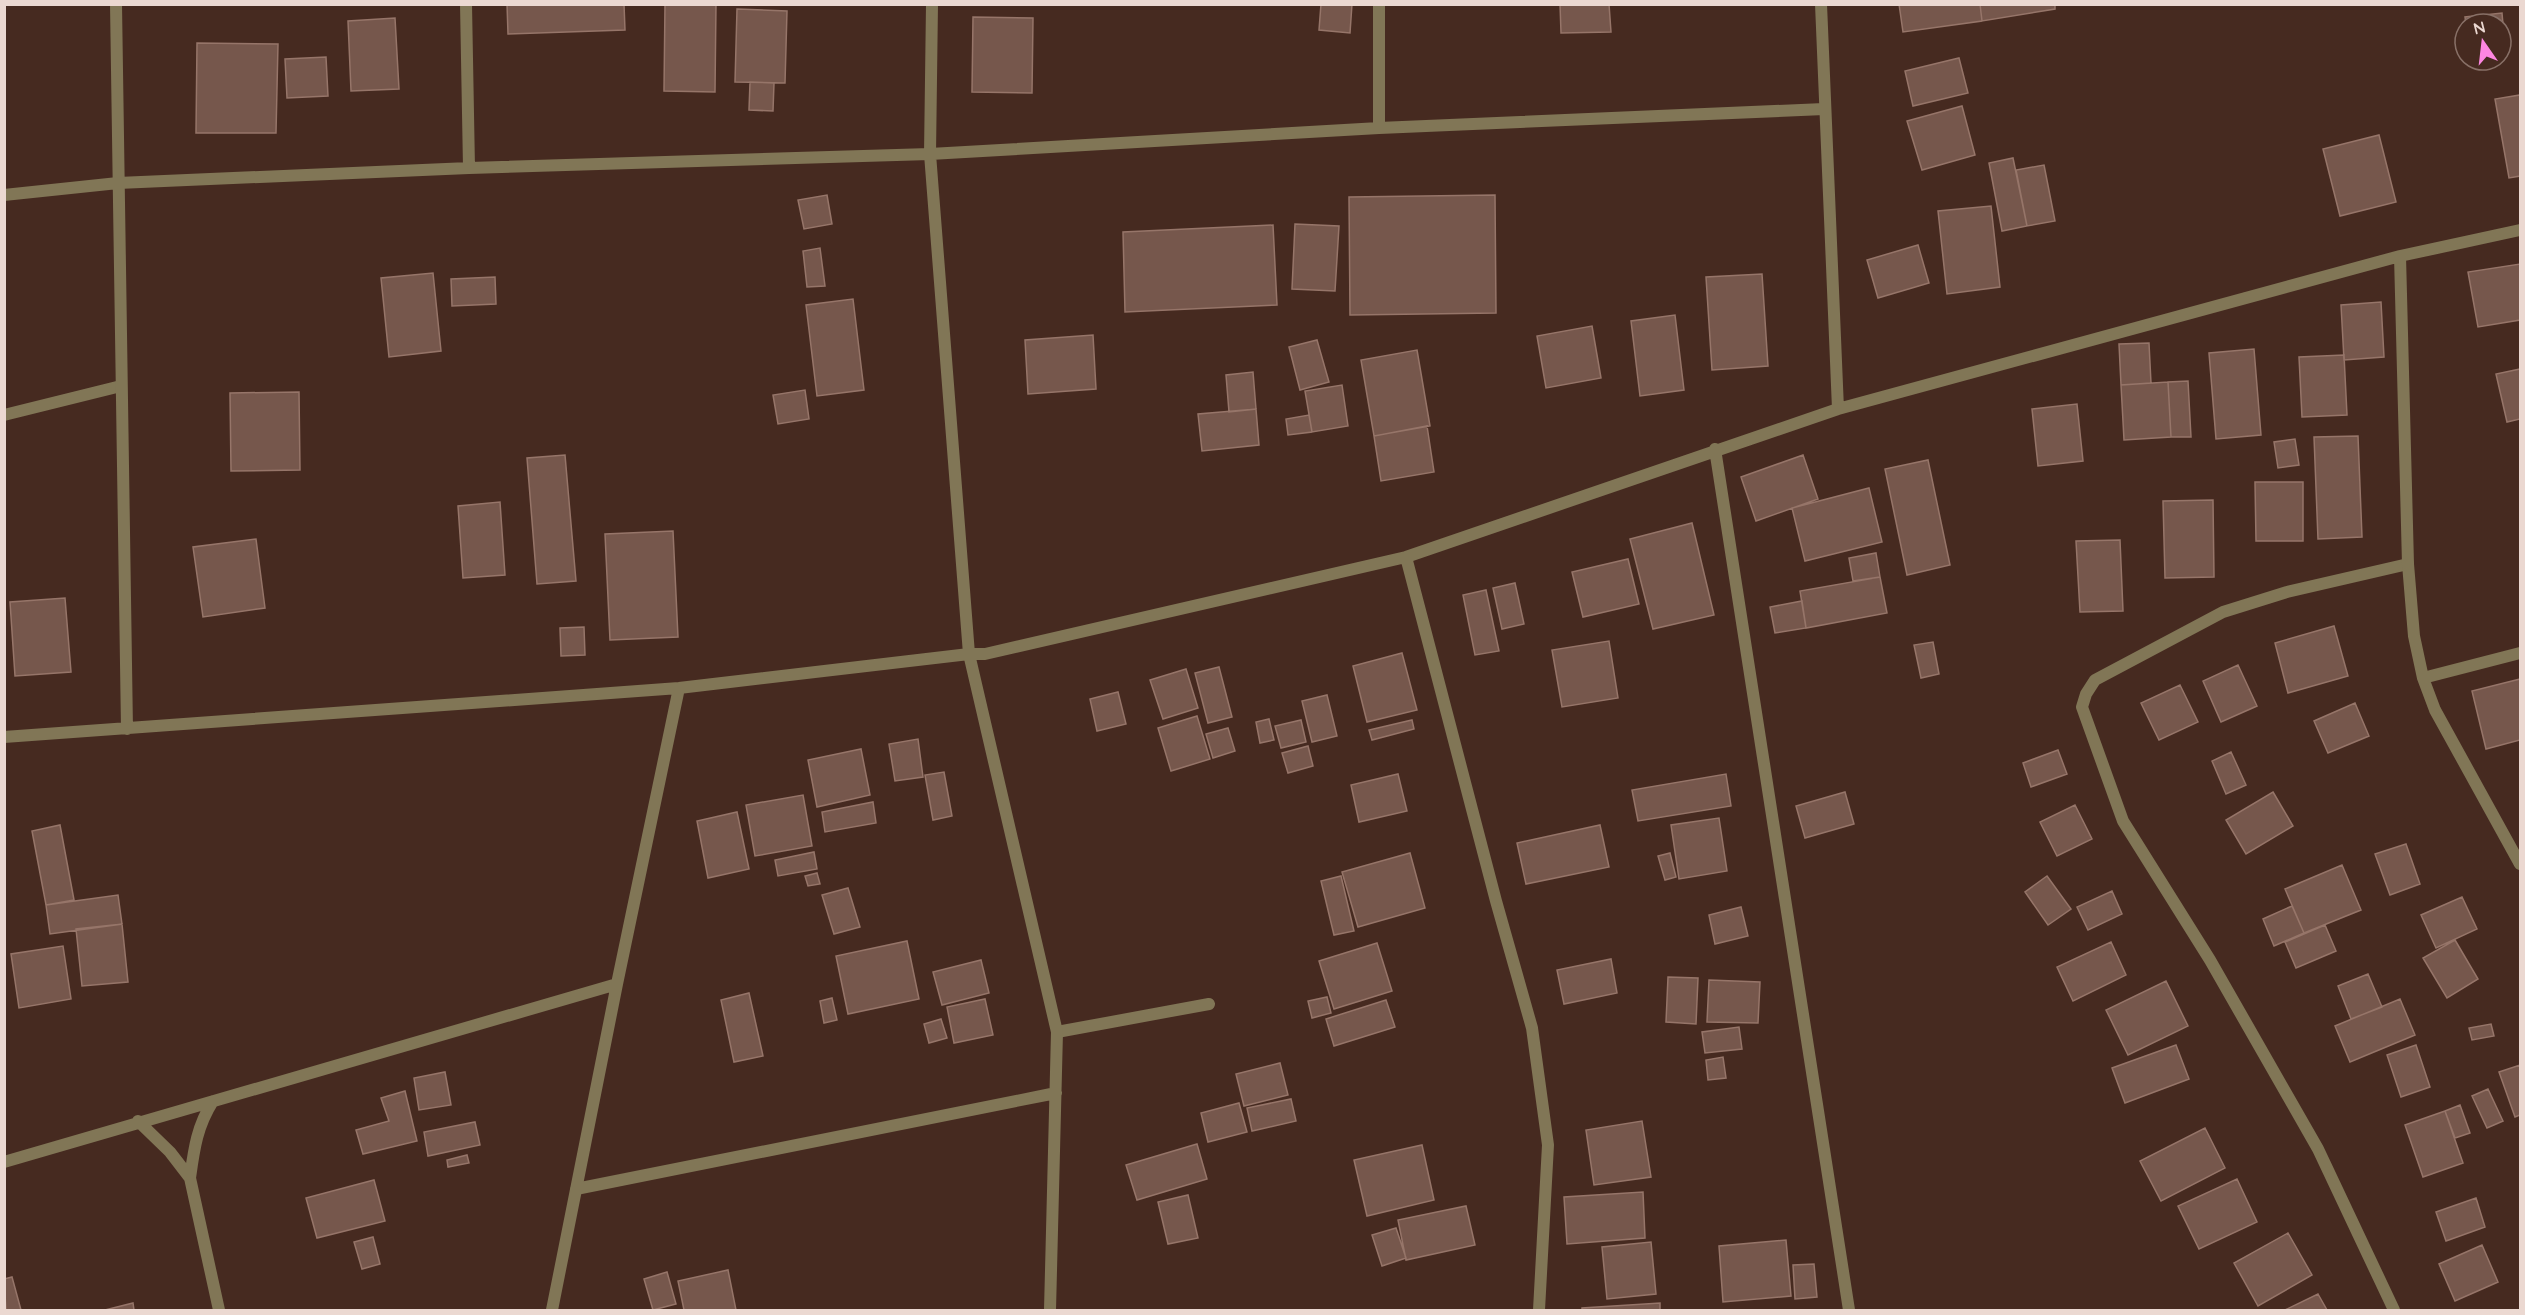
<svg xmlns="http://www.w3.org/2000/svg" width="2525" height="1315" font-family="Quicksand,sans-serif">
<rect width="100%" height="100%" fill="#462a20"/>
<!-- building -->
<path fill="#76574c" stroke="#967569" stroke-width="1.5" d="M 507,4 L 624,4 L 625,30 L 508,34 Z
M 665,4 L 716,4 L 715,92 L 664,91 Z
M 1321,4 L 1352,4 L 1350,33 L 1319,30 Z
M 1560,4 L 1609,4 L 1611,32 L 1561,33 Z
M 1899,4 L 1980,4 L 1982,21 L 1903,32 Z
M 1980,4 L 2055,4 L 2055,9 L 1982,21 Z
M 737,9 L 787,11 L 785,83 L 735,82 Z
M 2502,13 L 2504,36 L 2501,37 L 2501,24 L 2466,24 L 2465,17 Z
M 973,17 L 1033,18 L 1032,93 L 972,92 Z
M 395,18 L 399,89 L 351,91 L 348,21 Z
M 197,43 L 278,44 L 276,133 L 196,133 Z
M 326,57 L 328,96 L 287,98 L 285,59 Z
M 1959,58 L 1968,93 L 1913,106 L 1905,71 Z
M 750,82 L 774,83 L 773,111 L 749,110 Z
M 2520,95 L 2520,176 L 2509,178 L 2495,99 Z
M 1962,106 L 1975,155 L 1922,170 L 1907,121 Z
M 2379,135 L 2396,202 L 2340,216 L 2323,149 Z
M 2013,158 L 2027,226 L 2002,231 L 1989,163 Z
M 2044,165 L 2055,221 L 2027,226 L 2016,170 Z
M 827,195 L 832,224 L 804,229 L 798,200 Z
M 1495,195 L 1496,313 L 1350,315 L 1349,197 Z
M 1991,206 L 2000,287 L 1947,294 L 1938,211 Z
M 1295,224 L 1339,226 L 1335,291 L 1292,289 Z
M 1273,225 L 1277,305 L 1125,312 L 1123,232 Z
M 1918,245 L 1929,283 L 1878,298 L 1867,260 Z
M 820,248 L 825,286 L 807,287 L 803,251 Z
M 2520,264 L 2520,320 L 2478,327 L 2468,272 Z
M 433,273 L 441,351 L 389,357 L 381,278 Z
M 1762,274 L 1768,366 L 1712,370 L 1706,277 Z
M 495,277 L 496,304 L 452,306 L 451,279 Z
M 853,299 L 864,390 L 817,396 L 806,305 Z
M 2381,302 L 2384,357 L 2344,360 L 2341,305 Z
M 1675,315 L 1684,390 L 1640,396 L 1631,321 Z
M 1592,326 L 1601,378 L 1546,388 L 1537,336 Z
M 1093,335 L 1096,389 L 1028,394 L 1025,340 Z
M 1317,340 L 1329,382 L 1300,390 L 1289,347 Z
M 2149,343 L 2151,383 L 2121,385 L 2119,344 Z
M 2254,349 L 2261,435 L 2216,439 L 2209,353 Z
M 1417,350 L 1430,426 L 1374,436 L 1361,360 Z
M 2344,355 L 2347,415 L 2302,417 L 2299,357 Z
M 2520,369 L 2520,419 L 2507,422 L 2496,374 Z
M 1253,372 L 1256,409 L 1229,412 L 1226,375 Z
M 2188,381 L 2191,437 L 2171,437 L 2168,382 Z
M 2168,382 L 2171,437 L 2124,440 L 2121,385 Z
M 1342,385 L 1348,426 L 1312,432 L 1305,391 Z
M 805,390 L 809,419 L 778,424 L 773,395 Z
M 299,392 L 300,470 L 231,471 L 230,393 Z
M 2077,404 L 2083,461 L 2038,466 L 2032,409 Z
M 1256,409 L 1259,445 L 1202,451 L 1198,414 Z
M 1309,415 L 1312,432 L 1288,435 L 1286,419 Z
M 1427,426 L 1434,472 L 1381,481 L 1374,436 Z
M 2358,436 L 2362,537 L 2318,539 L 2314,437 Z
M 2295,439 L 2299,465 L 2278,468 L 2274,442 Z
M 565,455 L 576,581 L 537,584 L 527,458 Z
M 1803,455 L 1818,499 L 1756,521 L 1741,477 Z
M 1928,460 L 1950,565 L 1907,575 L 1885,469 Z
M 2255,482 L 2303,482 L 2303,541 L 2256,541 Z
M 1869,488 L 1882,542 L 1805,561 L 1792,508 Z
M 2213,500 L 2214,577 L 2165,578 L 2163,501 Z
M 500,502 L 505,575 L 463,578 L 458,506 Z
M 1692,523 L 1714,615 L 1653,629 L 1630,539 Z
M 673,531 L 678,637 L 610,640 L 605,534 Z
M 256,539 L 265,608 L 203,617 L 193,547 Z
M 2120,540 L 2123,611 L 2080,612 L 2076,541 Z
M 1876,553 L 1880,577 L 1853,581 L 1849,558 Z
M 1628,559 L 1639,604 L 1583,617 L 1572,572 Z
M 1880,577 L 1887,613 L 1806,628 L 1800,591 Z
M 1515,583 L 1524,624 L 1502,629 L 1493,588 Z
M 1486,590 L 1499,651 L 1475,655 L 1463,595 Z
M 65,598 L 71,672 L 15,676 L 10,602 Z
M 1802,601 L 1806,628 L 1775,633 L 1770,607 Z
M 2334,626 L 2348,676 L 2288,693 L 2275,643 Z
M 584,627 L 585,655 L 561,656 L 560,628 Z
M 1609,641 L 1618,698 L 1562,707 L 1552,650 Z
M 1933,642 L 1939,674 L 1921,678 L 1914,645 Z
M 1402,653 L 1417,710 L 1367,722 L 1353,666 Z
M 2238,665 L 2257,706 L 2221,722 L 2203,681 Z
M 1219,667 L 1232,717 L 1208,723 L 1195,673 Z
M 1186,669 L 1198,708 L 1163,719 L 1150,680 Z
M 2520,679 L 2520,740 L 2486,749 L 2472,691 Z
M 2180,685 L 2198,722 L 2159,740 L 2141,703 Z
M 1118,692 L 1126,724 L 1097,731 L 1090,699 Z
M 1327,695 L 1337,736 L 1312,742 L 1302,701 Z
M 2355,703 L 2369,736 L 2328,753 L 2314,721 Z
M 1197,716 L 1210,759 L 1171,771 L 1158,728 Z
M 1269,719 L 1274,740 L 1260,743 L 1256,722 Z
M 1301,720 L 1306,742 L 1281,748 L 1275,726 Z
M 1412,720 L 1414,729 L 1372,740 L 1369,730 Z
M 1228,728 L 1235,751 L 1213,758 L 1206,734 Z
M 918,739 L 923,777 L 895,781 L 889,744 Z
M 1308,746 L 1313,766 L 1288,773 L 1282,753 Z
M 861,749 L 870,795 L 817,807 L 808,760 Z
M 2058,750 L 2067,774 L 2031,787 L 2023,763 Z
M 2231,752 L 2246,785 L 2226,794 L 2212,761 Z
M 944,772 L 952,816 L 933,820 L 925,775 Z
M 1398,774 L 1407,811 L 1359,822 L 1351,785 Z
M 1726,774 L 1731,806 L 1638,821 L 1632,790 Z
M 1845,792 L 1854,824 L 1805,838 L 1796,806 Z
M 2273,792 L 2293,826 L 2246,854 L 2226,820 Z
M 803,795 L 812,846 L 755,856 L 746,805 Z
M 873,802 L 876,823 L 825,832 L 822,812 Z
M 2075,805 L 2092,839 L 2057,856 L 2040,822 Z
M 737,812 L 749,869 L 708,878 L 697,821 Z
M 1719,818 L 1727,871 L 1679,879 L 1671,825 Z
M 60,825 L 74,900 L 46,905 L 32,831 Z
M 1600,825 L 1609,867 L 1526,884 L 1517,843 Z
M 2406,844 L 2420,884 L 2390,895 L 2375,854 Z
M 814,852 L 817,869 L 778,876 L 775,860 Z
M 1410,853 L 1425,908 L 1358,927 L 1342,872 Z
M 1670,853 L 1676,877 L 1665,880 L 1658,856 Z
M 2342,865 L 2361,910 L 2304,933 L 2285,889 Z
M 817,873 L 820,884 L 808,886 L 805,876 Z
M 1341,876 L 1354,931 L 1334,935 L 1321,881 Z
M 2047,876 L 2071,909 L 2048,925 L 2025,892 Z
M 848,888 L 860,927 L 834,934 L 822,895 Z
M 2112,891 L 2122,914 L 2088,930 L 2077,907 Z
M 118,895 L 122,924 L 50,934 L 46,905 Z
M 2462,897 L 2477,929 L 2436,948 L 2421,915 Z
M 2292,906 L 2304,933 L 2274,946 L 2263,919 Z
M 1741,907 L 1748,936 L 1715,944 L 1709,915 Z
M 122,924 L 128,982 L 82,986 L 76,929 Z
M 2325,925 L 2336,951 L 2296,968 L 2285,942 Z
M 2455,940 L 2478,979 L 2447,998 L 2423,958 Z
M 907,941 L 919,999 L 848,1014 L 836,956 Z
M 2111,942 L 2126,975 L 2073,1001 L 2057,967 Z
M 1377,943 L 1392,991 L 1334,1009 L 1319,961 Z
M 63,946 L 71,999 L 19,1008 L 11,954 Z
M 1611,959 L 1617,993 L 1564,1004 L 1557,970 Z
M 981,960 L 989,993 L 942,1005 L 933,972 Z
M 2368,974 L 2382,1007 L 2351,1019 L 2338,986 Z
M 1668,977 L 1698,978 L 1696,1024 L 1666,1022 Z
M 1709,980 L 1760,982 L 1758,1023 L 1707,1022 Z
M 2166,981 L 2188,1026 L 2128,1055 L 2106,1010 Z
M 749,993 L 763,1056 L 734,1062 L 721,1000 Z
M 1327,997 L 1331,1013 L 1312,1018 L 1308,1001 Z
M 832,998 L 837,1020 L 824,1023 L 820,1001 Z
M 985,999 L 993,1035 L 954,1043 L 947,1007 Z
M 2400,999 L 2415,1035 L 2350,1062 L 2335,1026 Z
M 1386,1000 L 1395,1027 L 1334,1046 L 1326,1019 Z
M 941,1019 L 947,1038 L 929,1043 L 924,1024 Z
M 2491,1024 L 2494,1036 L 2472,1040 L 2469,1028 Z
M 1739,1027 L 1742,1049 L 1705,1053 L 1702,1032 Z
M 2176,1045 L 2189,1079 L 2125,1103 L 2112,1068 Z
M 2416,1045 L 2430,1087 L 2401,1097 L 2387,1055 Z
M 1723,1057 L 1726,1078 L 1708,1080 L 1706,1060 Z
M 1280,1063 L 1288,1095 L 1244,1106 L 1236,1074 Z
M 2520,1065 L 2520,1115 L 2515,1117 L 2499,1072 Z
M 445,1072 L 451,1105 L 419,1110 L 414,1078 Z
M 2488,1089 L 2503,1121 L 2487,1128 L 2472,1096 Z
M 405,1091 L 417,1141 L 363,1154 L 356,1130 L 389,1121 L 381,1098 Z
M 1291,1099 L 1296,1121 L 1252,1131 L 1247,1108 Z
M 1239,1103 L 1247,1132 L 1208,1142 L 1201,1113 Z
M 2460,1105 L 2470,1133 L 2455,1138 L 2445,1111 Z
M 2445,1111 L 2463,1163 L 2423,1177 L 2405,1125 Z
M 1642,1121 L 1651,1177 L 1594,1185 L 1586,1130 Z
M 475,1122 L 480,1145 L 428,1156 L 424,1132 Z
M 2205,1128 L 2225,1168 L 2161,1201 L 2140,1161 Z
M 1197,1144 L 1207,1179 L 1137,1200 L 1126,1165 Z
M 1422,1145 L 1434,1200 L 1367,1216 L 1354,1160 Z
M 467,1155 L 469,1163 L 448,1167 L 447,1160 Z
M 2237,1179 L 2257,1222 L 2199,1249 L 2178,1206 Z
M 374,1180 L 385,1221 L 317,1238 L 306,1198 Z
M 1643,1192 L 1645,1238 L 1567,1244 L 1564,1197 Z
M 1188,1195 L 1198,1238 L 1168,1244 L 1158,1202 Z
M 2476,1198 L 2485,1227 L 2446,1241 L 2436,1212 Z
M 1466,1206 L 1475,1245 L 1406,1260 L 1398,1220 Z
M 1396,1228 L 1406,1258 L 1382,1266 L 1372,1235 Z
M 2288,1233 L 2312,1275 L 2258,1306 L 2234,1263 Z
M 373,1237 L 380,1264 L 362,1269 L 354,1242 Z
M 1786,1240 L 1791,1296 L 1723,1302 L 1719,1246 Z
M 1651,1242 L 1656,1294 L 1607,1299 L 1602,1247 Z
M 2482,1245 L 2498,1282 L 2455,1301 L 2439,1264 Z
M 1814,1264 L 1817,1297 L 1795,1299 L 1793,1265 Z
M 728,1270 L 736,1310 L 684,1310 L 678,1281 Z
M 667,1272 L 676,1304 L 653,1310 L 644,1279 Z
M 12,1277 L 21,1310 L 6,1310 L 4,1279 Z
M 2318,1294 L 2327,1310 L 2285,1310 Z
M 133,1303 L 134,1310 L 105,1310 Z
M 1660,1303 L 1660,1310 L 1582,1310 L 1582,1308 Z"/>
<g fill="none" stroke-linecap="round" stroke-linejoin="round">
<!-- service -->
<path stroke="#817656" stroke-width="12" d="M 4,415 L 121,386
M 1057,1032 L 1209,1004
M 2394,1310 L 2318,1149 L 2210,960 L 2123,821 L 2082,707 L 2086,694 L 2095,680 L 2223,612 L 2287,592 L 2408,564"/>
<!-- minor -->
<path stroke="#817656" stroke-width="12" d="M 116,4 L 127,729
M 466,4 L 469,168
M 932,4 L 930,154 L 969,654 L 1057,1032 L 1050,1310
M 1821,4 L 1838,409
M 1379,128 L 1379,4
M 4,195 L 118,183 L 469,168 L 930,154 L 1379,128 L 1824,109
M 2400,256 L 2408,564 L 2414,636 L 2423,678 L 2435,710 L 2520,864
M 1715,449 L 1849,1310
M 1406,557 L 1496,901 L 1532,1028 L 1548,1145 L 1539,1310
M 2423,678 L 2520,653
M 4,737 L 679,688 L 969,654 L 985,654 L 1406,557 L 1838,409 L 2400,256 L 2520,230
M 138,1121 L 170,1152 L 190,1178 L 219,1310
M 4,1162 L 617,984
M 190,1178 C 194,1149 197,1126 213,1101
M 576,1189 L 1056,1093
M 552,1310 L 617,984 L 679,688"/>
</g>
<!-- border -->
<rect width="2525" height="1315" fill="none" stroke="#ebd8d1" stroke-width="12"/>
<!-- north arrow -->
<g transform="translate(2483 42) rotate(346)"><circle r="28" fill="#462a20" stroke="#887067" stroke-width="1.5"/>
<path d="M0-4.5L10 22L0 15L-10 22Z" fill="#fd86e1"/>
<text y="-9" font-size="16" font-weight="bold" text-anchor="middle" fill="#ebd8d1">N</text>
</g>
</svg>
